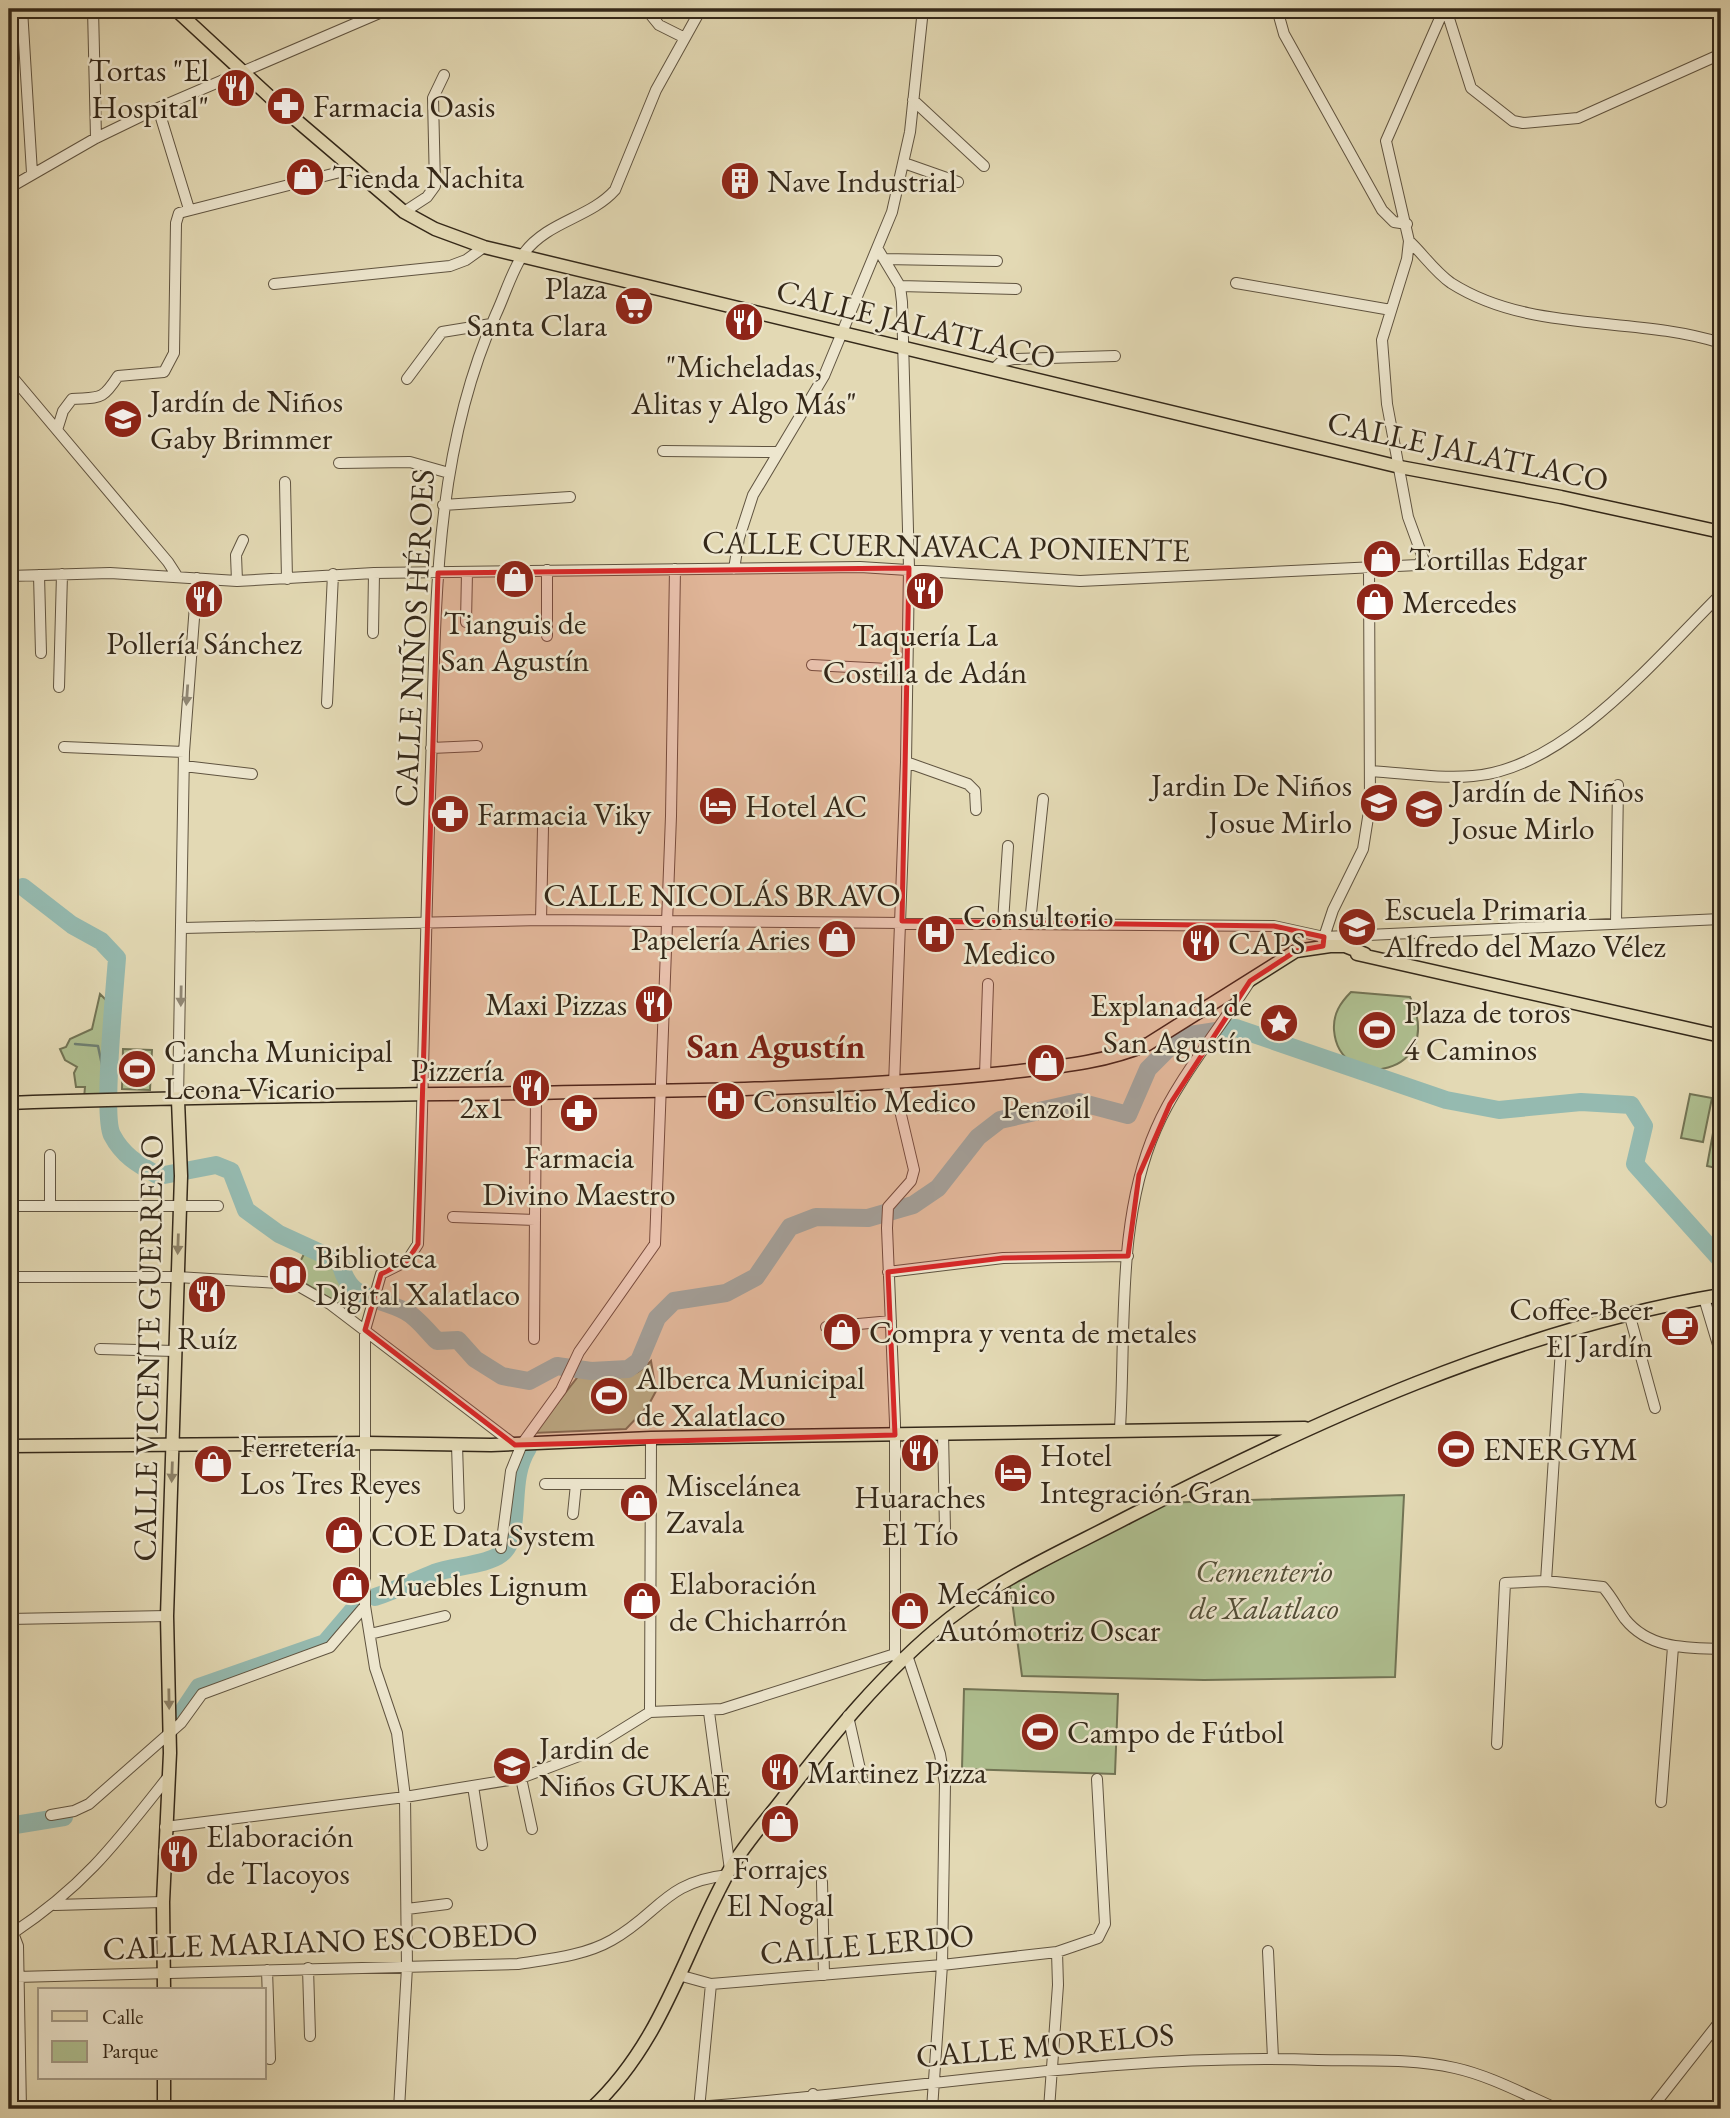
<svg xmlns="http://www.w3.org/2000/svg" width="1730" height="2118" font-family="'EB Garamond',serif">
<rect width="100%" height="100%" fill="#e3d9b4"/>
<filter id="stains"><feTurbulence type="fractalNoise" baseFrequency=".00286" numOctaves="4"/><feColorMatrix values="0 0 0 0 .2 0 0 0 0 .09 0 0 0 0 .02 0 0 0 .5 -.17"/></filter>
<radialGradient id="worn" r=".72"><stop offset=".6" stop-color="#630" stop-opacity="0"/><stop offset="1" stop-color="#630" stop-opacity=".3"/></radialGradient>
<!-- green -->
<path fill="#afc091" stroke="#727455" stroke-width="2" d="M 1351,992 L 1410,997 C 1448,1076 1339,1095 1334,1030 C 1333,1014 1340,1003 1351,992 Z
M 100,994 L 110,1004 L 108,1098 L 84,1098 L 85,1087 L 76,1087 L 74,1073 L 77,1067 L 65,1060 L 60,1049 L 66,1047 L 70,1039 L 92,1029 Z
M 123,1049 L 152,1050 L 150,1090 L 122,1089 Z
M 1690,1094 L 1712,1098 L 1703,1142 L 1681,1138 Z
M 1715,1122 L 1721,1124 L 1721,1169 L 1707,1166 Z
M 305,1252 L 328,1260 L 340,1270 L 343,1292 L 362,1302 L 356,1314 L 293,1276 Z
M 651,1361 L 656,1391 L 648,1406 L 626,1429 L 534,1433 L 580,1374 C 608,1377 631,1384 651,1361 Z
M 1404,1495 L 1395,1677 L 1204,1680 L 1022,1676 L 1010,1586 L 1159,1503 Z
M 964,1689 L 1118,1694 L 1115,1774 L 962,1769 Z"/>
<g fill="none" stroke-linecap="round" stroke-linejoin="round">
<!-- stream -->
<path stroke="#6e8074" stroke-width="2.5" d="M 9,870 L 23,887 L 9,894
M 75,1044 L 98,1046 L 102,1065
M 103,1078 L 110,1085"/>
<!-- river -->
<path stroke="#95bab0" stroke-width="18" d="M 23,887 L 72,925 L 101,941 L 117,958 C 115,987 102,1116 112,1135 C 123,1156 138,1164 159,1176 L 216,1165 L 231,1171 L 246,1210 L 279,1234 L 340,1262 C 349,1302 374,1295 405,1311 C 417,1317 427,1331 437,1341 L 458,1340 L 475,1359 L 502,1376 L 529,1381 L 557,1366 L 591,1371 L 628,1369 L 639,1361 L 657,1318 L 674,1301 L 726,1293 L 756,1277 L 790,1227 L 816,1217 L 868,1218 L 913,1205 L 938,1188 L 978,1137 L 1000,1120 L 1079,1102 L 1128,1115 L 1148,1069 L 1169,1048 L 1190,1035 L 1236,1028 L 1446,1100 L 1499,1110 L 1581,1102 L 1631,1105 L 1644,1126 L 1635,1164 L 1721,1260
M 375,1597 C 396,1590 414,1581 434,1573 C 453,1566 487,1565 501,1554 C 510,1547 512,1537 513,1526 C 517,1499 513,1472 528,1448
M 177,1720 L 199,1687 L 325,1643 L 359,1603
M 9,1826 L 64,1817"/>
<!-- minor casing -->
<g stroke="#605440" stroke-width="12">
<path id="minor" d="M 22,9 L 32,173
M 93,9 L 96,138
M 646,9 L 659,25 L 683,37
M 1277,9 L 1284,34 L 1382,210 L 1394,222 L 1407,224
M 1446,9 L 1471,88 L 1513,121 L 1523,123 L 1578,118 L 1721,54
M 913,100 L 984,166
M 158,108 L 189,209
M 904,163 L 958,182
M 9,188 L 96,138 L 158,108 L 389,9
M 404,212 L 427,197 L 435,186 L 433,98 L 444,75
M 1409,241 C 1423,254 1435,272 1451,283 C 1531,334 1633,315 1721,343
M 879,251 L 900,286 L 902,302 L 909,568 L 906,762 L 894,1085 L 914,1170 L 911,1181 L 888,1207 L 887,1228 L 895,1423 L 895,1654 L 899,1662
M 884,259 L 997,261
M 1236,283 L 1391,310
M 274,284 L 450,266 L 466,260 L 484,247
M 900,286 L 1016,289
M 994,369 L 1001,362 L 1014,359 L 1115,356
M 9,373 L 168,562 L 177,576
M 407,379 L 442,332 L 491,324
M 57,430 L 63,411 L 72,399 C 100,397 102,401 118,376 L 164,372 L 174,353 L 176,223 L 179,213 L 352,169
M 663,451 L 776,452
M 339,463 L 410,462 L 449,473
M 285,482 L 287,579
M 443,505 L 570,497
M 734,569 L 739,538 L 753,495 L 824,376 L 892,212 L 910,132 L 923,9
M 39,575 L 41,653
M 9,576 L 110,573 L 237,581 L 374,573 L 860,567 L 1080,581 L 1418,565 L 1423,558 L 1408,517 L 1387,404 L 1382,340 L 1407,259 L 1409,241 L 1386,141 L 1444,9
M 237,581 L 236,555 L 243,540
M 466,622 L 467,572
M 373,633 L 374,573
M 547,636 L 547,570
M 812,665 L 907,670
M 59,687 L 62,574
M 327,703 L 333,574
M 64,747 L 184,752
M 431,748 L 477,746
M 906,762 L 968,784 L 975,791 L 976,810
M 184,766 L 252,774
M 1371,771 C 1404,773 1440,779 1473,776 C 1566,769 1657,657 1721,594
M 541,920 L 543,827
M 1003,922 L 1008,846
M 1030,923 L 1043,799
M 1616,923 L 1618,785
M 183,928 L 541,920 L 1274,926 L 1324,937 L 1721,919
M 1323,940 L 1333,910 L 1363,849 L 1370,805 L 1369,568
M 985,1075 L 988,984
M 178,1100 L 184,752 L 197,578
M 50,1155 L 50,1206
M 9,1206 L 218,1206
M 453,1217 L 535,1220
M 888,1272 L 1003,1258 L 1128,1256
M 9,1277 L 177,1277 L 295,1284 L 330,1304 L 515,1445
M 1704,1298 L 1719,1348
M 1629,1313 L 1655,1408
M 826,1327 L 891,1321
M 534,1339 L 536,1095
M 100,1349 L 175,1351
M 1120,1428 C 1126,1331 1116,1220 1156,1129 C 1177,1080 1221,1027 1250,981
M 943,1433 L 945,1530
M 457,1445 L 459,1508
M 545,1484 L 650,1484
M 573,1514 L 576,1484
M 501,1548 L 511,1471 L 522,1444 L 561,1390 L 579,1352 L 655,1244 L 671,816 L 675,569
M 1546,1581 L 1562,1333
M 9,1619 L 167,1616
M 370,1634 L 445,1616
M 907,1655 L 940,1754 L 945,1784 L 942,1965 L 932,2109
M 650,1712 L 651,1438
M 709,1712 L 730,1870
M 848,1716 L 862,1778
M 1497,1744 L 1505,1583 L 1546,1581 L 1603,1587 C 1612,1597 1617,1608 1625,1619 C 1649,1649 1686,1648 1721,1649
M 521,1778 L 532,1829
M 473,1786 L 482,1845
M 1661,1802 L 1673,1647
M 51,1815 L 74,1811 L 89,1804 L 181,1723 L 202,1694 L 330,1647 L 365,1606
M 165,1827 L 405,1797 L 521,1778 L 579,1756 L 650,1712 L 722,1709 L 895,1654
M 822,1882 L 824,1975
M 55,1905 L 163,1902
M 407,1909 L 447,1904
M 13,1933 C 84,1886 116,1843 168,1777
M 13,1933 L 18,1946 L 21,2109
M 1268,1951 L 1273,2058
M 308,1968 L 310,2036
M 267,1970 L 270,2059
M 682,1976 L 711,1984 L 942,1965 L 1057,1952 L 1098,1938 L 1105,1924 L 1097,1779
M 16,1977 L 518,1964 C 549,1959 584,1956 612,1940 C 660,1913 664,1882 728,1875
M 399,2109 L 407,1967 L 405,1797 L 397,1733 L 375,1668 L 365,1606 L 365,1330 L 381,1274 L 407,1261 L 418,1244 C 424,1085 425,926 431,767 C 436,613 432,457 496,314 C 505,295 512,270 524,253 C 548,221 590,218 615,190 L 656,90 L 701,9
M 665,2109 C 883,2096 1099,2052 1318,2060 C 1363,2061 1411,2058 1455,2068 C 1491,2076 1525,2095 1558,2109
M 699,2109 L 711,1984
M 812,2109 L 813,2094
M 1049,2109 L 1058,1985 L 1057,1952
M 1651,2109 L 1721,2020"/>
</g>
<!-- major casing -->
<g stroke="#342819" stroke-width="15">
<path id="major" d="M 175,9 L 282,108 L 404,212 L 435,229 L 484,247 L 1400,467 L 1561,497 L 1721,532
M 1357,954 L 1721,1036
M 9,1103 C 254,1094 499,1095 745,1089 C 832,1086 916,1082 1003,1073 C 1053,1067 1102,1064 1148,1044 L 1296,951 L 1330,946 L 1345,946 L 1365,954
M 9,1446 L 366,1443 L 491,1445 L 651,1438 L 1305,1428
M 164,1990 L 163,1902 L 170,1753 L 167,1616 L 181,1176 L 178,1100
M 164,2078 L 164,2109
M 591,2109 C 663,2042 683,1954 729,1871 C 742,1848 761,1826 777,1806 C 830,1738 882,1672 950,1618 C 1004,1576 1067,1549 1128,1517 C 1315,1421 1512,1330 1721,1295"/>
</g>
<!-- minor -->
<use href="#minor" stroke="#ede6ce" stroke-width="10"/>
<!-- major -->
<use href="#major" stroke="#e3d9b4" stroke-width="12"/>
</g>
<!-- one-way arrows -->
<defs><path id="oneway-solid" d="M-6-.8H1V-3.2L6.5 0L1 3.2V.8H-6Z" transform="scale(1.75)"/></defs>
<g fill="#908774">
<use href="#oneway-solid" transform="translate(187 695) rotate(94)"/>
<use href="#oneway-solid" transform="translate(181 996) rotate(91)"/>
</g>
<g fill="#8c8066">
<use href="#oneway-solid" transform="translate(178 1244) rotate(92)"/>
<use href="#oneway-solid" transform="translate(172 1472) rotate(92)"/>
<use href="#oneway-solid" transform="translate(169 1699) rotate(89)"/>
</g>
<!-- marked area -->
<path fill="#d62828" fill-opacity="0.2" stroke="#d62828" stroke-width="5" stroke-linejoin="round" d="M 909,568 L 902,921 L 1274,926 L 1324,937 L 1323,946 L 1296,951 L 1250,981 L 1170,1104 L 1139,1175 L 1128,1256 L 1003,1258 L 888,1272 L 895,1435 L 515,1445 L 365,1330 L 381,1274 L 407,1261 L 418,1244 L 438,573 Z"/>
<!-- icons -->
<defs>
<g id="restaurant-disc" transform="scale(2.0125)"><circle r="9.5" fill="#8f2418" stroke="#ede6ce"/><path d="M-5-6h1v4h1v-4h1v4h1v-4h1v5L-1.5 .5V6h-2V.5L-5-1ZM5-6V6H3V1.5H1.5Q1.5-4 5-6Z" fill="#fff"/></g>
<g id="pharmacy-disc" transform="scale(2.0125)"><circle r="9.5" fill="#8f2418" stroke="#ede6ce"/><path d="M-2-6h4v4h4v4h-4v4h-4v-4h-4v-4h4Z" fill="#fff"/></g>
<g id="shop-disc" transform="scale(2.0125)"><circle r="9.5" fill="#8f2418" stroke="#ede6ce"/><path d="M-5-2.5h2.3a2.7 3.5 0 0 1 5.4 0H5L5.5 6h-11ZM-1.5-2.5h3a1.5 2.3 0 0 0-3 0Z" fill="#fff"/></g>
<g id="building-disc" transform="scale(2.0125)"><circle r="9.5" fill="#8f2418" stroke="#ede6ce"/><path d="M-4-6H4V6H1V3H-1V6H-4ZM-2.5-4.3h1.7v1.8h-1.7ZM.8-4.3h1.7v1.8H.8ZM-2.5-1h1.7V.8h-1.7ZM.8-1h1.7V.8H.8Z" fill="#fff"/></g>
<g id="supermarket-disc" transform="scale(2.0125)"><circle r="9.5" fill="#8f2418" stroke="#ede6ce"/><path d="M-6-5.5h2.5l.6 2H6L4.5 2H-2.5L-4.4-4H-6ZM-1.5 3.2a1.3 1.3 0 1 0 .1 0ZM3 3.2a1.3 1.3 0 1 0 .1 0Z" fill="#fff"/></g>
<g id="school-disc" transform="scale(2.0125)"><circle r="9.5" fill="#8f2418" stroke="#ede6ce"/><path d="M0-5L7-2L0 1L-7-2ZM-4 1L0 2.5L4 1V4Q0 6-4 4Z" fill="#fff"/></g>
<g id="hotel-disc" transform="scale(2.0125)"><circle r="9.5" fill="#8f2418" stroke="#ede6ce"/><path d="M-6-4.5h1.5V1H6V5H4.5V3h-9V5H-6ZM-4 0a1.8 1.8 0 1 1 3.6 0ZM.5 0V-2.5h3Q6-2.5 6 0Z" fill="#fff"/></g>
<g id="hospital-disc" transform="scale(2.0125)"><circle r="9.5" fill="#8f2418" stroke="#ede6ce"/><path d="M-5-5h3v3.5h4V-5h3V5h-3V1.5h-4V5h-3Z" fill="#fff"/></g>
<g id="sight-disc" transform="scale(2.0125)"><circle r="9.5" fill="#8f2418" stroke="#ede6ce"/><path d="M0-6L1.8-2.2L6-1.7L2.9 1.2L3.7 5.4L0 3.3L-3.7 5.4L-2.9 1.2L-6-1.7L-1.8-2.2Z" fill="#fff"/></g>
<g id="stadium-disc" transform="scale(2.0125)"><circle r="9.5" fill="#8f2418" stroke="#ede6ce"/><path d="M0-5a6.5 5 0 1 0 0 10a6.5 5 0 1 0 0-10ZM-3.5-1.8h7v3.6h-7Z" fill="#fff"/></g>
<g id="library-disc" transform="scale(2.0125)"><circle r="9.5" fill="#8f2418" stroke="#ede6ce"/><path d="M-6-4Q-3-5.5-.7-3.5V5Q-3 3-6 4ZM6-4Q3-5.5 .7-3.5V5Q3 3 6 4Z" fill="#fff"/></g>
<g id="cafe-disc" transform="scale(2.0125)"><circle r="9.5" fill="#8f2418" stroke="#ede6ce"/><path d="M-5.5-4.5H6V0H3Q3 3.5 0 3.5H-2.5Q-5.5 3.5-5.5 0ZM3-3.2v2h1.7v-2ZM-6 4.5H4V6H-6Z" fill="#fff"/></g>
</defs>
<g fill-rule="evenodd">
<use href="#restaurant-disc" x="236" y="88"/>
<use href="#pharmacy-disc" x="286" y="106"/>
<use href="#shop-disc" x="305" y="177"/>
<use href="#building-disc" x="740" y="181"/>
<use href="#supermarket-disc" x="634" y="306"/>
<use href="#restaurant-disc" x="744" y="322"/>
<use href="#school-disc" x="123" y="419"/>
<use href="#shop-disc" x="1382" y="559"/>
<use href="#shop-disc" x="515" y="579"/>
<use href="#restaurant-disc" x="925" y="591"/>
<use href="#restaurant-disc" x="204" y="599"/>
<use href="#shop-disc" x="1375" y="602"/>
<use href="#school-disc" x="1379" y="803"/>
<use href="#hotel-disc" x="718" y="806"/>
<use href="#school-disc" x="1424" y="809"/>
<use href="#pharmacy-disc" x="450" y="814"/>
<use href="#school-disc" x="1357" y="927"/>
<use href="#hospital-disc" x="936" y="934"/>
<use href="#shop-disc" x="837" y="939"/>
<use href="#restaurant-disc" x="1201" y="943"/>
<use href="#restaurant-disc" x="654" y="1004"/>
<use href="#sight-disc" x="1279" y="1023"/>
<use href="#stadium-disc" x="1377" y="1030"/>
<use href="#shop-disc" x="1046" y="1063"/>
<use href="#stadium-disc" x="137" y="1069"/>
<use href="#restaurant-disc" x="531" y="1088"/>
<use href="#hospital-disc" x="726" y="1101"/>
<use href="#pharmacy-disc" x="579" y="1113"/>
<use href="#library-disc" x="288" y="1275"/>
<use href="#restaurant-disc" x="207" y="1294"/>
<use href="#cafe-disc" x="1680" y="1327"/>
<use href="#shop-disc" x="842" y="1332"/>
<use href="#stadium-disc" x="609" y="1396"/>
<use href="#stadium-disc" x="1456" y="1449"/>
<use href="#restaurant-disc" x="920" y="1453"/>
<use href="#shop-disc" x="213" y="1464"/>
<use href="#hotel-disc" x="1013" y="1473"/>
<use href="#shop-disc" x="639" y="1503"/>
<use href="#shop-disc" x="344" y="1535"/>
<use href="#shop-disc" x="351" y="1585"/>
<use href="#shop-disc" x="642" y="1601"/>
<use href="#shop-disc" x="910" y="1611"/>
<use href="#stadium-disc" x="1040" y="1732"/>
<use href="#school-disc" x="512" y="1766"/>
<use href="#restaurant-disc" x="780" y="1772"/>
<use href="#shop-disc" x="780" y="1824"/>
<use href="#restaurant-disc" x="179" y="1854"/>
</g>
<g text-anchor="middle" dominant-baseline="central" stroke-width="5" stroke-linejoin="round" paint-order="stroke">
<!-- poi labels -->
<g font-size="32" fill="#342819" stroke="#ede6ce" text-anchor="start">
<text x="209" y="70" text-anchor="end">Tortas "El<tspan x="209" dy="37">Hospital"</tspan></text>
<text x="313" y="106">Farmacia Oasis</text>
<text x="332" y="177">Tienda Nachita</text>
<text x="767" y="181">Nave Industrial</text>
<text x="607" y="288" text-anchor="end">Plaza<tspan x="607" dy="37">Santa Clara</tspan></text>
<text x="744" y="366" text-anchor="middle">"Micheladas,<tspan x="744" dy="37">Alitas y Algo Más"</tspan></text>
<text x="150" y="401">Jardín de Niños<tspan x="150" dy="37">Gaby Brimmer</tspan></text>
<text x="1409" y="559">Tortillas Edgar</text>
<text x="1402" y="602">Mercedes</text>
<text x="515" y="623" text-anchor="middle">Tianguis de<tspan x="515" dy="37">San Agustín</tspan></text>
<text x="925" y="635" text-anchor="middle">Taquería La<tspan x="925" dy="37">Costilla de Adán</tspan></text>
<text x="204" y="643" text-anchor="middle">Pollería Sánchez</text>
<text x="1352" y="785" text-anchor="end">Jardin De Niños<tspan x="1352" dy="37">Josue Mirlo</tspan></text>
<text x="1451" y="791">Jardín de Niños<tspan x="1451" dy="37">Josue Mirlo</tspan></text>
<text x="745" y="806">Hotel AC</text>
<text x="477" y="814">Farmacia Viky</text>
<text x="1384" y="909">Escuela Primaria<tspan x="1384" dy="37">Alfredo del Mazo Vélez</tspan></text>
<text x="963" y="916">Consultorio<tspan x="963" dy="37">Medico</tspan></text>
<text x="810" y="939" text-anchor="end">Papelería Aries</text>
<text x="1228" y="943">CAPS</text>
<text x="627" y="1004" text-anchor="end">Maxi Pizzas</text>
<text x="1252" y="1005" text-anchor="end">Explanada de<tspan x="1252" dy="37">San Agustín</tspan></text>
<text x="1404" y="1012">Plaza de toros<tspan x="1404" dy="37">4 Caminos</tspan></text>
<text x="164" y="1051">Cancha Municipal<tspan x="164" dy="37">Leona Vicario</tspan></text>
<text x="504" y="1070" text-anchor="end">Pizzería<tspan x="504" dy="37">2x1</tspan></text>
<text x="753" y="1101">Consultio Medico</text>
<text x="1046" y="1107" text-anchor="middle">Penzoil</text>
<text x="579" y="1157" text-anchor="middle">Farmacia<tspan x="579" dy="37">Divino Maestro</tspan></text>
<text x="315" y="1257">Biblioteca<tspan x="315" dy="37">Digital Xalatlaco</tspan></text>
<text x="1653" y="1309" text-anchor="end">Coffee-Beer<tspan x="1653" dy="37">El Jardín</tspan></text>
<text x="869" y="1332">Compra y venta de metales</text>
<text x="207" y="1338" text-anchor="middle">Ruíz</text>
<text x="636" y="1378">Alberca Municipal<tspan x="636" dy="37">de Xalatlaco</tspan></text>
<text x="240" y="1446">Ferretería<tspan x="240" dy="37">Los Tres Reyes</tspan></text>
<text x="1483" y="1449">ENERGYM</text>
<text x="1040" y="1455">Hotel<tspan x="1040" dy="37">Integración Gran</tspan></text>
<text x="666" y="1485">Miscelánea<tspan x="666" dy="37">Zavala</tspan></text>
<text x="920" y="1497" text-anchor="middle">Huaraches<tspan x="920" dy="37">El Tío</tspan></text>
<text x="371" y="1535">COE Data System</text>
<text x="669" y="1583">Elaboración<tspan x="669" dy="37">de Chicharrón</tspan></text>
<text x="378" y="1585">Muebles Lignum</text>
<text x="937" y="1593">Mecánico<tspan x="937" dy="37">Autómotriz Oscar</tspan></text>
<text x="1067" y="1732">Campo de Fútbol</text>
<text x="539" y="1748">Jardin de<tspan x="539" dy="37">Niños GUKAE</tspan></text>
<text x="807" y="1772">Martinez Pizza</text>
<text x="206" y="1836">Elaboración<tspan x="206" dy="37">de Tlacoyos</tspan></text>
<text x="780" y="1868" text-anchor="middle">Forrajes<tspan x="780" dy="37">El Nogal</tspan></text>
</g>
<!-- street labels -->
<g font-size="32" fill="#342819" stroke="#ede6ce">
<text transform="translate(916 324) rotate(14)">CALLE JALATLACO</text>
<text transform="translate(1468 451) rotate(12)">CALLE JALATLACO</text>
<text transform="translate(946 546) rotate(1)">CALLE CUERNAVACA PONIENTE</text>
<text transform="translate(414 638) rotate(-87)">CALLE NIÑOS HÉROES</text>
<text x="722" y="895">CALLE NICOLÁS BRAVO</text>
<text transform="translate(148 1348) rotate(-89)">CALLE VICENTE GUERRERO</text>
<text transform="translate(320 1941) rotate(-2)">CALLE MARIANO ESCOBEDO</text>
<text transform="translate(867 1944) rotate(-5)">CALLE LERDO</text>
<text transform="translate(1045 2045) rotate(-5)">CALLE MORELOS</text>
</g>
<!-- park labels -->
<g font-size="32" font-style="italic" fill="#534e37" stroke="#ede6ce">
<text x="1264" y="1571">Cementerio<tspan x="1264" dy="37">de Xalatlaco</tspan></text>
</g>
<!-- quarter labels -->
<g font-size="35" font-weight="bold" fill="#7a1f14" stroke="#ede6ce">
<text x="776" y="1045">San Agustín</text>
</g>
</g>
<!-- margin -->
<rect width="1730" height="2118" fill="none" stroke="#e3d9b4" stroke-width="35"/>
<rect x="10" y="10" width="1709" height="2097" fill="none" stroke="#342819" stroke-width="3.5"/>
<rect x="18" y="18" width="1695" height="2083" fill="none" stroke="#342819" stroke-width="2"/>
<!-- legend -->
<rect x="38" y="1988" width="228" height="91" fill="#ede6ce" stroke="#a39a86" stroke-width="2"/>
<rect x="52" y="2011" width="35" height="10" fill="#e3d9b4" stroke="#a39a86" stroke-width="2"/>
<text x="102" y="2024" font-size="21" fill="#342819">Calle</text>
<rect x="52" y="2041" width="35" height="21" fill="#afc091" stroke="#a39a86" stroke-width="2"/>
<text x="102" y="2058" font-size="21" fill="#342819">Parque</text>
<rect width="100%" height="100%" filter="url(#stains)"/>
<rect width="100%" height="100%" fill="url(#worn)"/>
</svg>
